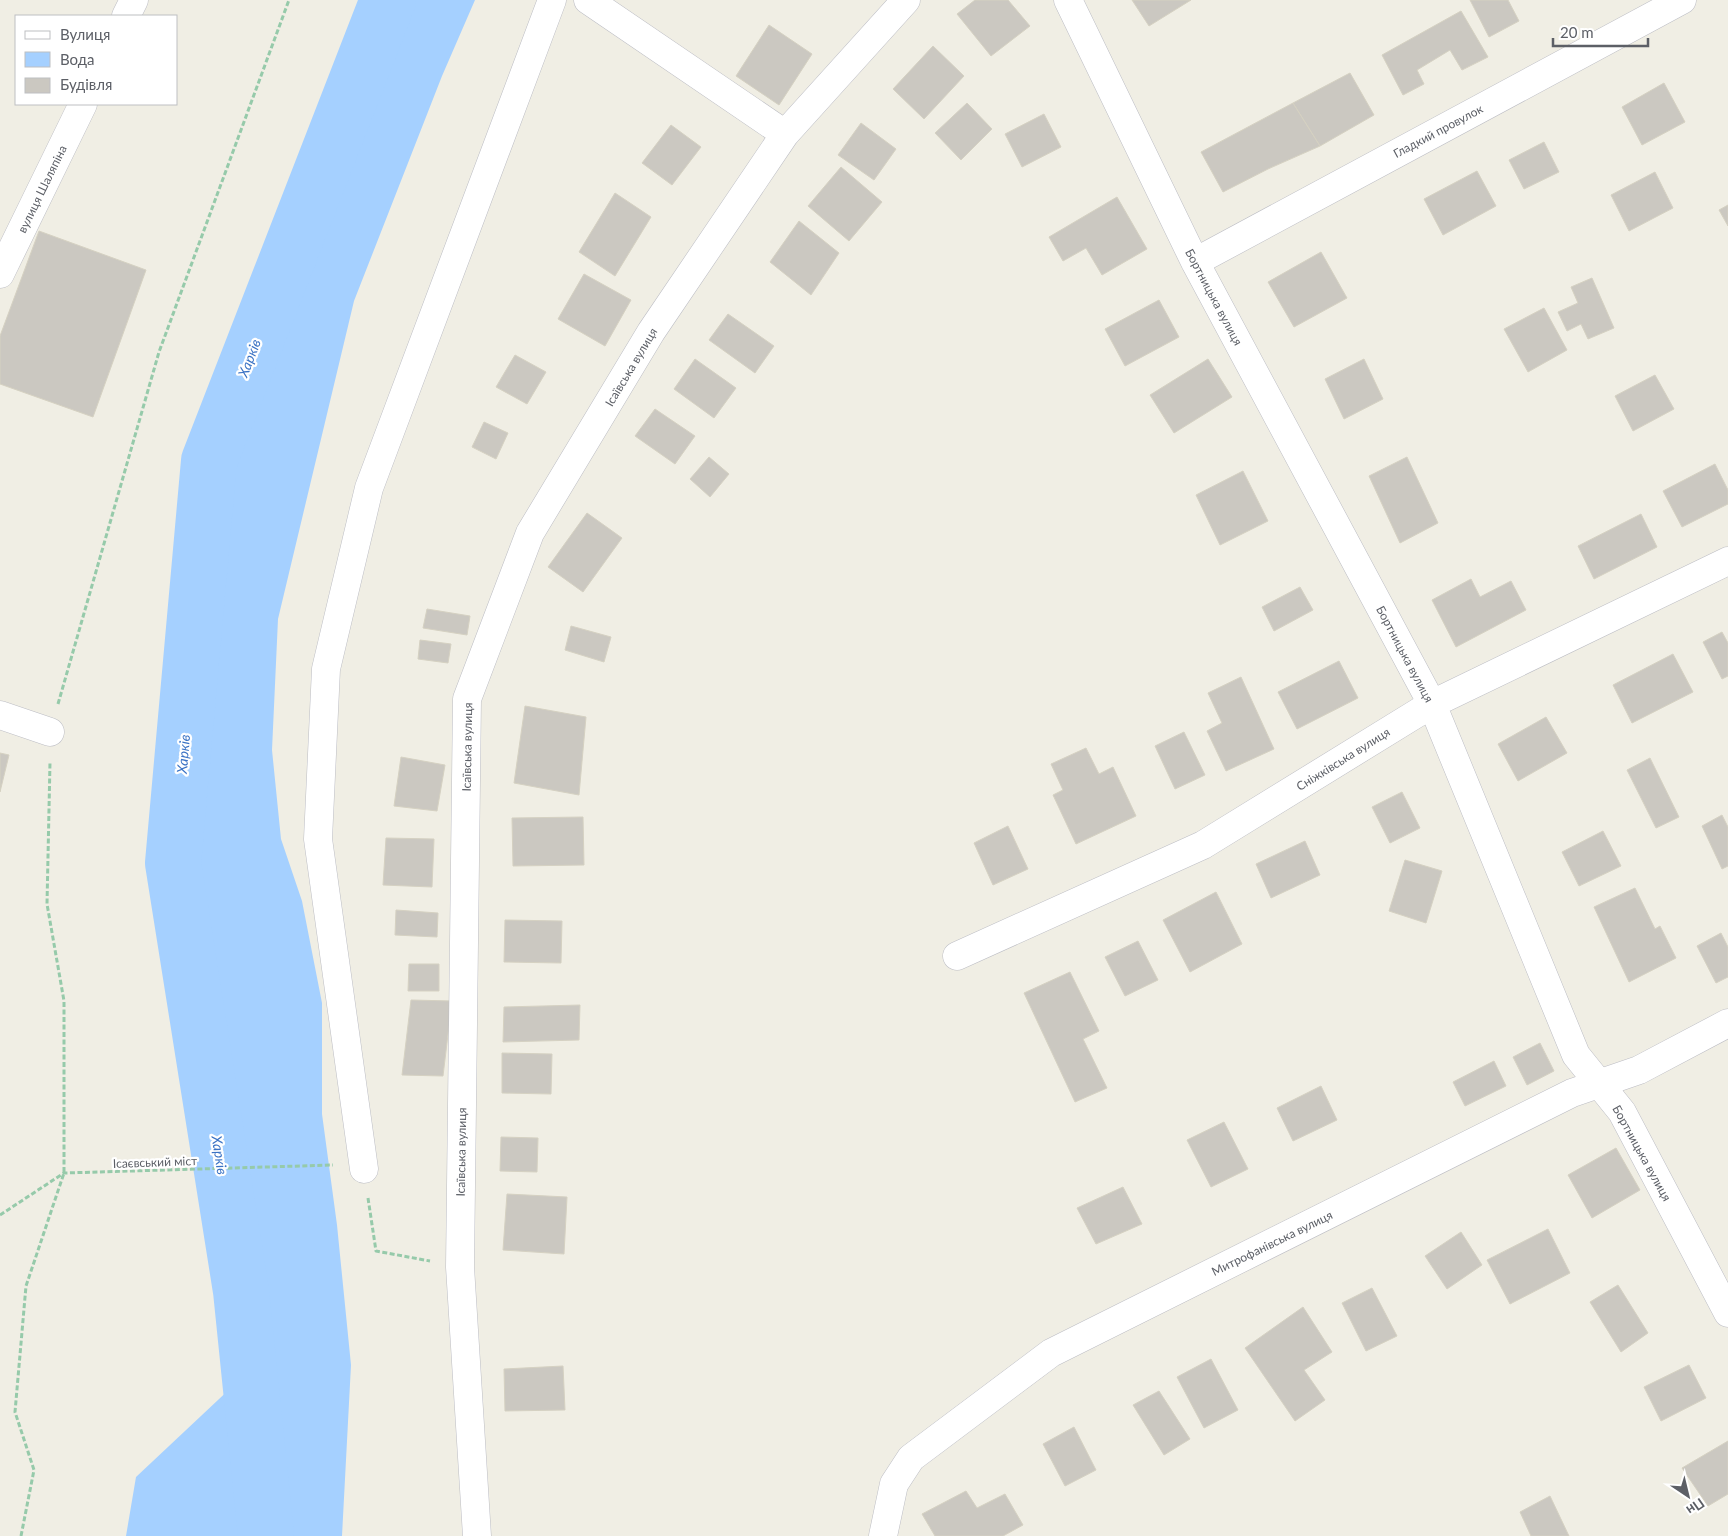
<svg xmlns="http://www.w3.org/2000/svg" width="1728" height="1536" font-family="Lato,sans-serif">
<rect width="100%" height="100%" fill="#f0eee4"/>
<!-- water -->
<path fill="#a5d0ff" d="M 384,0 L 475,0 L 442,76 L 354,301 L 278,619 L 272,750 L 281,839 L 302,901 L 322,1003 L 322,1114 L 337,1225 L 351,1365 L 342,1536 L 126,1536 L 136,1477 L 251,1369 L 259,1307 L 202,1099 L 201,951 L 187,781 L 207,508 Z"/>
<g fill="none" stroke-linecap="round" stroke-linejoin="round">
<!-- river -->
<path stroke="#a5d0ff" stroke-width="56" d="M 266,1536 L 241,1291 L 173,863 L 209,461 L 388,0"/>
</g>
<!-- building -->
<path fill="#cbc8c1" stroke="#d5d1c2" d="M 975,0 L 1008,0 L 1030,26 L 991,56 L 957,14 Z
M 1132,0 L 1191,0 L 1149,26 Z
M 1470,0 L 1508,0 L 1519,21 L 1489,37 Z
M 1461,11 L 1488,57 L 1462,70 L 1450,50 L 1417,70 L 1424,84 L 1403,95 L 1382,55 Z
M 769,25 L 812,54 L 779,105 L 736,76 Z
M 933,46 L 964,76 L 924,119 L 893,89 Z
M 1350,73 L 1374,115 L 1320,146 L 1293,103 Z
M 1664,83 L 1685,122 L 1642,145 L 1622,107 Z
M 967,103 L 992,129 L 961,160 L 935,133 Z
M 1293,103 L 1320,146 L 1268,169 L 1223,192 L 1201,152 Z
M 1044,114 L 1061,147 L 1022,167 L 1005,134 Z
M 861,123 L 896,149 L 874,180 L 838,155 Z
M 671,125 L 701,147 L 672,185 L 642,163 Z
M 1544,142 L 1559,172 L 1524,189 L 1509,160 Z
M 841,167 L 882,202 L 849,241 L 808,206 Z
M 1477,171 L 1496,206 L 1443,235 L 1424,199 Z
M 1655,172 L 1673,208 L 1629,231 L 1611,195 Z
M 615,193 L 651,217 L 615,276 L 579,252 Z
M 1117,197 L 1147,249 L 1102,275 L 1086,248 L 1063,261 L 1049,237 Z
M 1728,205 L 1728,226 L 1719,210 Z
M 799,221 L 839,253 L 811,295 L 770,262 Z
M 39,231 L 146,270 L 93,417 L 0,384 L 0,336 Z
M 1321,252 L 1347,298 L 1294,327 L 1268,282 Z
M 584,274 L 631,300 L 605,346 L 558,319 Z
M 1592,278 L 1614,328 L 1588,339 L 1581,324 L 1567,331 L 1558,312 L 1578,303 L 1571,287 Z
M 1159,300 L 1179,337 L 1125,366 L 1105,329 Z
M 1544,308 L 1567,350 L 1528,372 L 1504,329 Z
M 728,314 L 774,346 L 755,373 L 709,340 Z
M 515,355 L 546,372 L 527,404 L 496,387 Z
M 695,359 L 736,388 L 714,418 L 674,389 Z
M 1208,359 L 1232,397 L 1174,433 L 1150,395 Z
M 1364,359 L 1383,399 L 1344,419 L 1325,379 Z
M 1655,375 L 1674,409 L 1633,431 L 1615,396 Z
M 655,409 L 695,436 L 675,464 L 635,436 Z
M 484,422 L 508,433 L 496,459 L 472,447 Z
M 709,457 L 729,474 L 710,497 L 690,479 Z
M 1407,457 L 1438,523 L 1400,543 L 1369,476 Z
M 1715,464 L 1728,490 L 1728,504 L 1682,527 L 1663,491 Z
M 1243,471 L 1268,521 L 1220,545 L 1196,495 Z
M 587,513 L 622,538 L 583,592 L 548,567 Z
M 1641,514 L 1657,547 L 1594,579 L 1578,546 Z
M 1471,579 L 1480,597 L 1511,581 L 1526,610 L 1456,647 L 1432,600 Z
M 1300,587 L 1313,610 L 1274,631 L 1262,607 Z
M 427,609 L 470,616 L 467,635 L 423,628 Z
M 571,626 L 611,637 L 604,662 L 565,650 Z
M 1722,632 L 1728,643 L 1728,676 L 1722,679 L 1703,642 Z
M 420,640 L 451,644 L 448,663 L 418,659 Z
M 1673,654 L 1693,692 L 1632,723 L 1613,685 Z
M 1339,661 L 1358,698 L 1297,729 L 1278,692 Z
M 1241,677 L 1274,749 L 1226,771 L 1207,731 L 1222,723 L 1208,693 Z
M 525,706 L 586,717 L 579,795 L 514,783 Z
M 1546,717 L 1567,753 L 1518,781 L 1498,744 Z
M 1184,732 L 1205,775 L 1175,789 L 1155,746 Z
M 1086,748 L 1099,774 L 1113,767 L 1136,816 L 1076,844 L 1053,795 L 1063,790 L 1051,764 Z
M 0,753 L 9,755 L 0,792 Z
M 401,757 L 445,765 L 437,811 L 394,806 Z
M 1650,758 L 1679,817 L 1656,828 L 1627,770 Z
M 1402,792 L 1420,828 L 1390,843 L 1372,807 Z
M 1722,815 L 1728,827 L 1728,866 L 1722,869 L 1702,826 Z
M 583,817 L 584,865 L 513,866 L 512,818 Z
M 1008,826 L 1028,869 L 993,885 L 974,843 Z
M 1603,831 L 1621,866 L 1579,886 L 1562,852 Z
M 386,838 L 434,839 L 432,887 L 383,885 Z
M 1305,841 L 1320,875 L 1271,898 L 1256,864 Z
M 1405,860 L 1442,871 L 1426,923 L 1389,911 Z
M 1635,888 L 1655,929 L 1660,926 L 1676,958 L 1629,982 L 1594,907 Z
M 1216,892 L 1242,944 L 1190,972 L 1163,920 Z
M 396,910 L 438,913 L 437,937 L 395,935 Z
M 505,920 L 562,921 L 561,963 L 504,962 Z
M 1721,933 L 1728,947 L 1728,977 L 1716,983 L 1697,946 Z
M 1138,941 L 1158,980 L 1125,996 L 1105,957 Z
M 409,964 L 439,964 L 439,991 L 408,991 Z
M 1070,972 L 1099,1031 L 1083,1039 L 1107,1088 L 1075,1102 L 1024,993 Z
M 411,1000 L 452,1001 L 443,1076 L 402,1075 Z
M 580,1005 L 579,1040 L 503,1042 L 504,1007 Z
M 1540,1043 L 1554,1071 L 1527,1085 L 1513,1057 Z
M 502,1053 L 552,1054 L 551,1094 L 502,1093 Z
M 1494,1061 L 1506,1086 L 1465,1106 L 1453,1082 Z
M 1321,1086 L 1337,1120 L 1293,1141 L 1277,1108 Z
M 1224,1122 L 1248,1169 L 1211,1187 L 1187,1140 Z
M 501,1137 L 538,1138 L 537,1172 L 500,1171 Z
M 1616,1148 L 1640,1190 L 1592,1218 L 1568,1175 Z
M 1123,1187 L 1142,1224 L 1096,1244 L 1077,1208 Z
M 507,1194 L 567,1197 L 564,1254 L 503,1250 Z
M 1548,1229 L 1570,1273 L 1510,1304 L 1487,1260 Z
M 1461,1232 L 1482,1265 L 1447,1289 L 1425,1256 Z
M 1618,1285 L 1648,1333 L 1621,1352 L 1590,1302 Z
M 1372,1288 L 1397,1336 L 1366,1351 L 1342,1303 Z
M 1303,1307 L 1332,1352 L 1304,1370 L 1325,1400 L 1295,1421 L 1245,1348 Z
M 1211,1359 L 1238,1410 L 1204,1428 L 1177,1377 Z
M 1689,1365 L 1706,1398 L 1661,1421 L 1644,1387 Z
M 563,1366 L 565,1410 L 505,1411 L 504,1369 Z
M 1159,1391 L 1190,1439 L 1164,1455 L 1133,1405 Z
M 1074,1427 L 1096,1470 L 1065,1486 L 1043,1444 Z
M 1728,1441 L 1728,1494 L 1708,1506 L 1682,1468 Z
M 966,1491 L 977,1508 L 1005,1494 L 1023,1525 L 1003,1536 L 935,1536 L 922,1514 Z
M 1550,1496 L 1569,1536 L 1531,1536 L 1520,1512 Z"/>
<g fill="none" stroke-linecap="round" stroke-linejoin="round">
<!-- street casing -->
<g stroke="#bcbdc4" stroke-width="29">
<path id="street" d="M 588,0 L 785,134
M 1068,0 L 1195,262 L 1432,704 L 1576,1055 L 1622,1112 L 1728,1313
M 126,16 L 134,0
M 1195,262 L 1682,0
M 0,274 L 83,104
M 0,715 L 50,732
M 957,956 L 1203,845 L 1432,704 L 1728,561
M 364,1169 L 318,839 L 326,669 L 369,488 L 552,0
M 477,1536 L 460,1267 L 467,699 L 530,533 L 651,332 L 785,134 L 906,0
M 883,1536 L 894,1484 L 911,1458 L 1051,1353 L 1572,1093 L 1639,1070 L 1728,1023"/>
</g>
<!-- path -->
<path stroke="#96caaa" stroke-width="3" stroke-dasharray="5 2.5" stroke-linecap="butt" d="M 58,704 L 159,352 L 289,0
M 368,1198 L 376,1251 L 430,1261
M 0,1215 L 64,1173 L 333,1165
M 21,1536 L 34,1470 L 15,1412 L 26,1286 L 64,1173 L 64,1001 L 47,904 L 50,762"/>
<!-- street -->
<use href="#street" stroke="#fff" stroke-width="28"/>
</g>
<g text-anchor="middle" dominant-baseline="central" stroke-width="4.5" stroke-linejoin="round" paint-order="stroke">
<!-- street labels -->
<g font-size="12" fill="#5c5f66" stroke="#fff">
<text transform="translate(1438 131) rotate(-28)">Гладкий провулок</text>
<text transform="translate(42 189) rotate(-64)">вулиця Шаляпіна</text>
<text transform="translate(1214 297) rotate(62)">Бортницька вулиця</text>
<text transform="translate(631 367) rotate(-59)">Ісаївська вулиця</text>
<text transform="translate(1405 654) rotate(62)">Бортницька вулиця</text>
<text transform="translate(467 747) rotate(-89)">Ісаївська вулиця</text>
<text transform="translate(1343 759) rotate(-32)">Сніжківська вулиця</text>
<text transform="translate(461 1152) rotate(-89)">Ісаївська вулиця</text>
<text transform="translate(1642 1153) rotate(61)">Бортницька вулиця</text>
<text transform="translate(155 1162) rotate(-2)">Ісаєвський міст</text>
<text transform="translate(1272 1243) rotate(-26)">Митрофанівська вулиця</text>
</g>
<!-- water labels -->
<g font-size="14" font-style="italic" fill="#3a72c4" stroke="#fff">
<text transform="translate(249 358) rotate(-69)">Харків</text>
<text transform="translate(183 754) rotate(-85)">Харків</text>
<text transform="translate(220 1155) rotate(81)">Харків</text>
</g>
</g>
<!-- legend -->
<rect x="15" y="15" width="162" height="90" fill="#ffffff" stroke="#bebfc2"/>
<rect x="25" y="31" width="25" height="8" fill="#ffffff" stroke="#bebfc2"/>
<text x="60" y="40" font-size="15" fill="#5c5f66">Вулиця</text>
<rect x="25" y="52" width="25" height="15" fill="#a5d0ff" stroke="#bebfc2"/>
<text x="60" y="65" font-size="15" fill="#5c5f66">Вода</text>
<rect x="25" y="78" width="25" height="15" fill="#cbc8c1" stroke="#bebfc2"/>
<text x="60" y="90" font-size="15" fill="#5c5f66">Будівля</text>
<!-- north arrow -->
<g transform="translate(1688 1496) rotate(145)" stroke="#ffffff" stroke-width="4" paint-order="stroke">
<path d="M0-4L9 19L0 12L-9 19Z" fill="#5c5f66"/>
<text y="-8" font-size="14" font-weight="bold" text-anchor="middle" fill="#5c5f66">Пн</text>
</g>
<!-- scale -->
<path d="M1553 38v8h95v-8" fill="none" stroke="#5c5f66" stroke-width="2.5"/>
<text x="1560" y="38" font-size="15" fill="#5c5f66" stroke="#ffffff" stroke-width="4" paint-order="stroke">20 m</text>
</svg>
